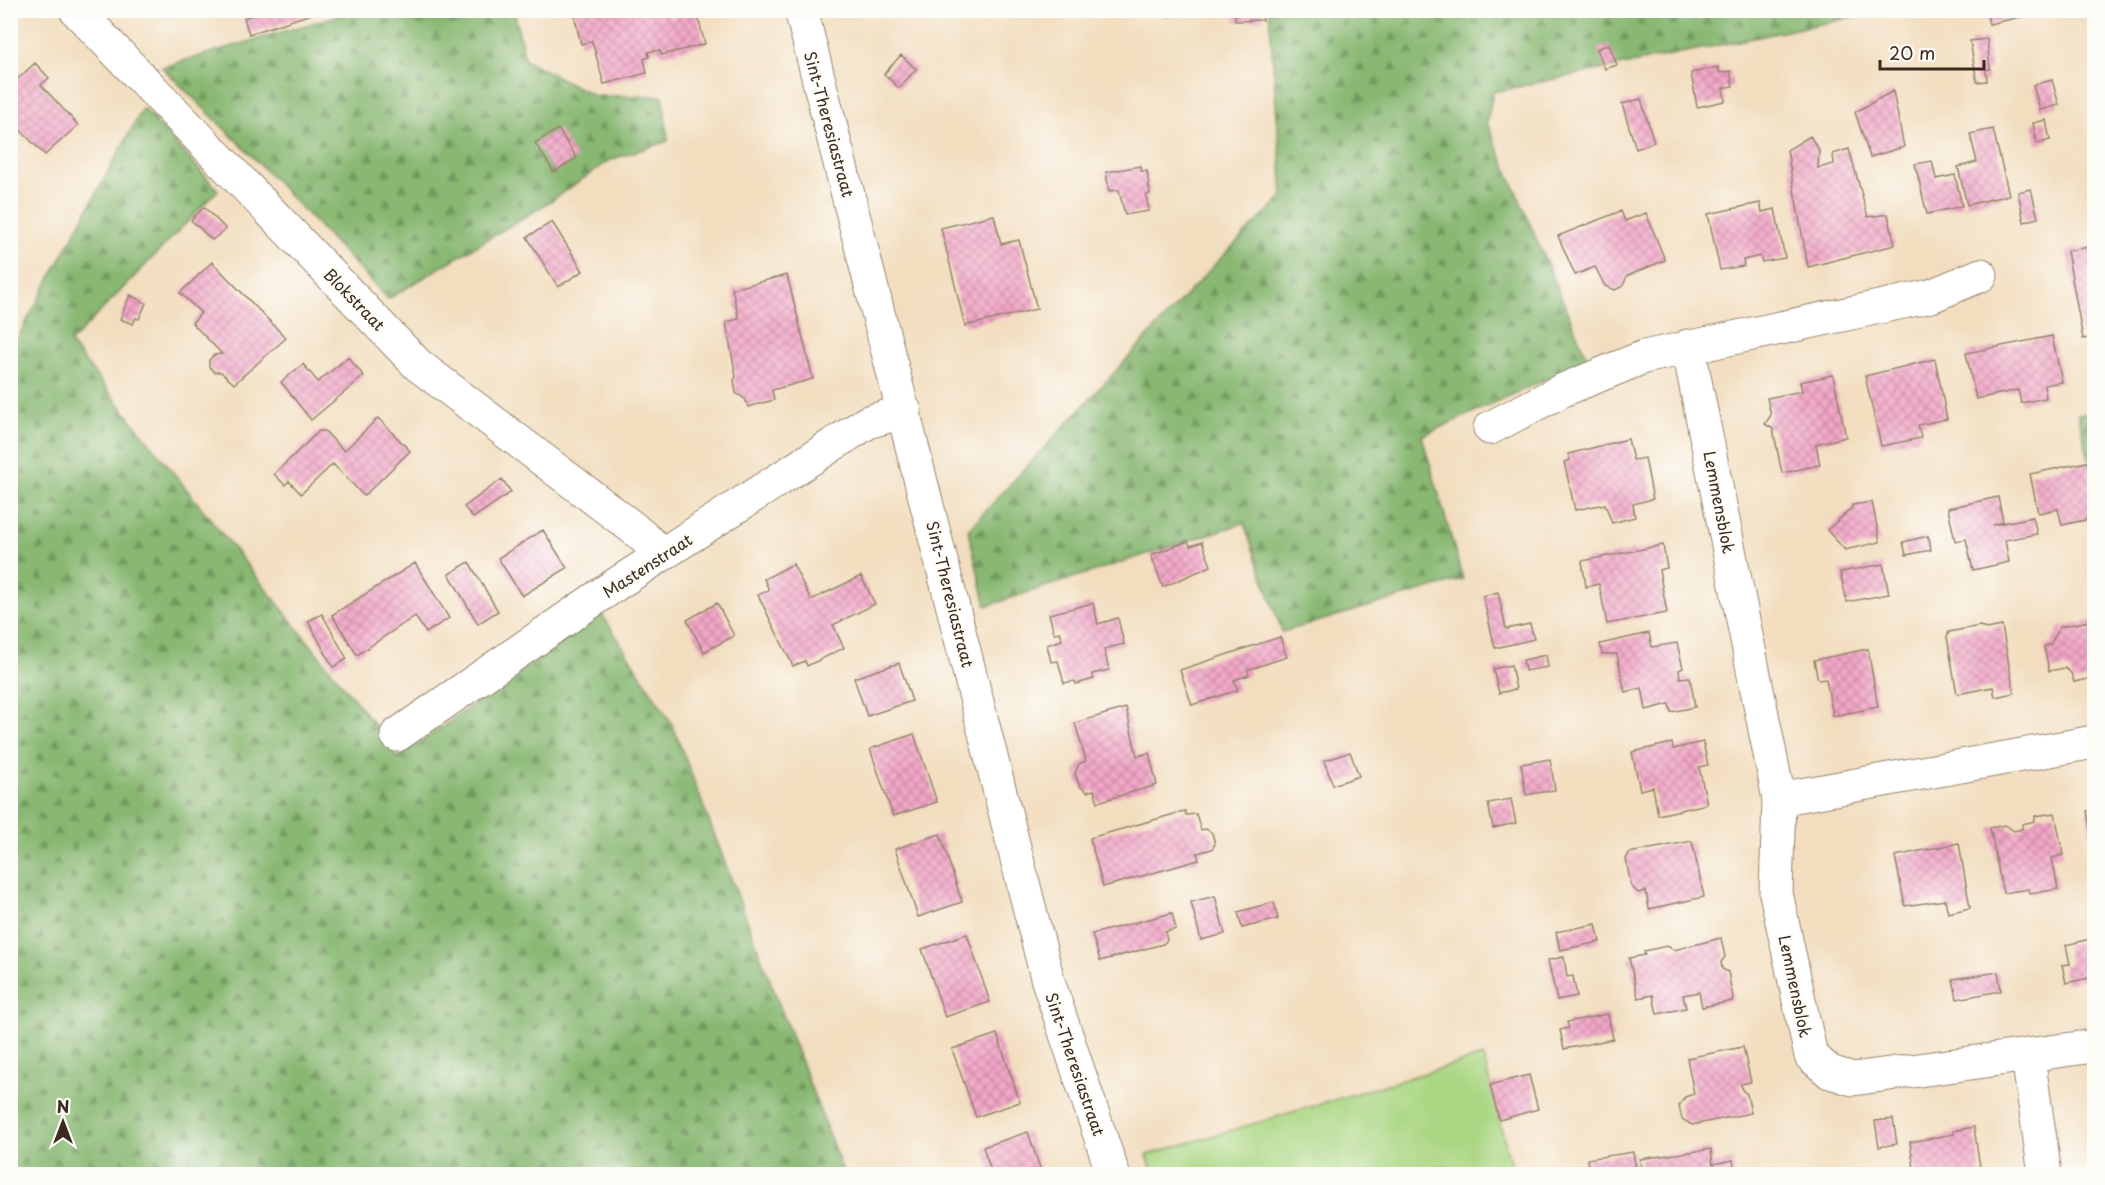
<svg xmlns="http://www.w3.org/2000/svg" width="2105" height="1185" font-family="'Playpen Sans',sans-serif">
<defs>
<pattern id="forest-firs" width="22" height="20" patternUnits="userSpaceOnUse" patternTransform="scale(1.5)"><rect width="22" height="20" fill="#88b872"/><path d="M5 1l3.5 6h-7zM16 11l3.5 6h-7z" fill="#70965d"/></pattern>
<pattern id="building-cross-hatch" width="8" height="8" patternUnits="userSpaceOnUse" patternTransform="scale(1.5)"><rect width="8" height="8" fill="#f3a7c8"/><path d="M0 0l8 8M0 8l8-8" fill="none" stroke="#c688a2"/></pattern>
</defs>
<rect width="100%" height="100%" fill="#fdfcf7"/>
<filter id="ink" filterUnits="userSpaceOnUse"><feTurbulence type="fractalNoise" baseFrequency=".0167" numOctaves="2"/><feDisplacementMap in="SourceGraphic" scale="12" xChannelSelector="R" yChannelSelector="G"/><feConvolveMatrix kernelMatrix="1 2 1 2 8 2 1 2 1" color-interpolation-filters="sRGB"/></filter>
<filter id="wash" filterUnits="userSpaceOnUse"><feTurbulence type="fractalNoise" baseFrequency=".008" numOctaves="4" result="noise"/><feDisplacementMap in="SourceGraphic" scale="24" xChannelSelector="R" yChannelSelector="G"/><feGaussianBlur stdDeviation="1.35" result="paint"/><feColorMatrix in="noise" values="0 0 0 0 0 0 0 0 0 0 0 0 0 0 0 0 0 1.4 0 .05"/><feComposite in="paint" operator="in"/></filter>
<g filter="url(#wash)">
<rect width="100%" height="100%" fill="#f2debf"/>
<!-- green -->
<path fill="#abd784" stroke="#738051" stroke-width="1.5" d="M 1483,1056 L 1513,1174 L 1153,1174 L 1147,1155 Z"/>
<!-- forest -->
<path fill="url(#forest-firs)" stroke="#627148" stroke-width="1.5" d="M 353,11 L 514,11 L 525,60 L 595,96 L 663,96 L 668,141 L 610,160 L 551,201 L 388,299 L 248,152 L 162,67 Z
M 1269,11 L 1883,11 L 1493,92 L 1487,123 L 1588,360 L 1422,436 L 1463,579 L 1282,632 L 1244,523 L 986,606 L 968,530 L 1218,261 L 1283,196 Z
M 143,108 L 218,190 L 70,343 L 381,733 L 397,758 L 602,614 L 672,724 L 844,1174 L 11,1174 L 11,350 Z
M 2094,412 L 2094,479 L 2078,414 Z"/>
<g id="blocks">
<!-- building -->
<path fill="url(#building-cross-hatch)" d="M 268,10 L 321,10 L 321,11 L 249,34 L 244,18 Z
M 573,10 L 667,10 L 669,17 L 678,16 L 677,10 L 696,10 L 705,44 L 662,55 L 659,50 L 648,52 L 649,57 L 644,59 L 647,73 L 604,84 L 592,41 L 581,44 Z
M 1165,10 L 1226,10 L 1226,12 L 1166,16 Z
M 1235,10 L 1262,10 L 1263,20 L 1235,21 Z
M 1986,10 L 2019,10 L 2021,17 L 1989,24 Z
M 1987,39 L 1990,69 L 1986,70 L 1987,81 L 1977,82 L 1970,41 Z
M 1609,44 L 1617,65 L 1605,69 L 1597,49 Z
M 901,55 L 916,69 L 899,88 L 884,74 Z
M 35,63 L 49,78 L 41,85 L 78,125 L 45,155 L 10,120 L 10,86 Z
M 1718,67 L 1720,73 L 1730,71 L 1733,86 L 1723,88 L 1725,101 L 1697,107 L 1691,73 Z
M 2052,80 L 2059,105 L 2040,110 L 2033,85 Z
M 1893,91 L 1904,147 L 1870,157 L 1855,112 Z
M 1641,99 L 1654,142 L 1636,149 L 1622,104 Z
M 2046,120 L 2050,140 L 2037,144 L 2033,123 Z
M 558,129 L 577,158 L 554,172 L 535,143 Z
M 1993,129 L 2009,195 L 1967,205 L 1958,167 L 1977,162 L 1970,134 Z
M 1810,136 L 1819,150 L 1818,168 L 1834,164 L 1833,154 L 1849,149 L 1868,217 L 1888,214 L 1895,245 L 1808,267 L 1787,150 Z
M 1932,161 L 1936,179 L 1955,175 L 1962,206 L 1927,214 L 1915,164 Z
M 1140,166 L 1141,171 L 1147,171 L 1150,194 L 1146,195 L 1149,211 L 1125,215 L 1119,190 L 1109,191 L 1106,172 Z
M 2031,189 L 2038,218 L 2024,222 L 2018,192 Z
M 1760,203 L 1762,212 L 1775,209 L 1785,258 L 1762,262 L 1760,256 L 1743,260 L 1744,266 L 1720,270 L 1708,214 Z
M 204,207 L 226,229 L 212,240 L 191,220 Z
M 1621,211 L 1625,221 L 1646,213 L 1665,260 L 1627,276 L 1623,286 L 1615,290 L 1605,286 L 1595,267 L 1575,275 L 1558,236 Z
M 994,215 L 1001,244 L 1019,240 L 1037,309 L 965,326 L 941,228 Z
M 552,222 L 583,271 L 558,287 L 527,237 Z
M 2094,246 L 2094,337 L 2083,339 L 2067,251 Z
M 212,262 L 286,338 L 234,384 L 221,372 L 214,372 L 209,366 L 209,360 L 214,355 L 222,354 L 192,323 L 201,313 L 180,293 Z
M 787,275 L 813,379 L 772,390 L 774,400 L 748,407 L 745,399 L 736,393 L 734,380 L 736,377 L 726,322 L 739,319 L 732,289 Z
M 130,295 L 146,303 L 139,319 L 136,318 L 133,324 L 120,319 Z
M 2052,336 L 2062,382 L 2044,385 L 2046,398 L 2021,403 L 2018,390 L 1976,399 L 1966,353 Z
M 348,357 L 364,376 L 311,420 L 281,382 L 303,364 L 318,382 Z
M 1935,359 L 1947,419 L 1918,425 L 1921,438 L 1881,446 L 1865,376 Z
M 1833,375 L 1846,437 L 1816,444 L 1820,465 L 1782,473 L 1773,429 L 1765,424 L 1771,415 L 1767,398 L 1802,391 L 1800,382 Z
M 378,418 L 410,451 L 364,496 L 333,464 L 301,494 L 289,481 L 285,485 L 274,474 L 319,431 L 325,431 L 344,451 Z
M 1628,439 L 1633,460 L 1645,458 L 1653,499 L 1633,504 L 1635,517 L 1612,523 L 1605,504 L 1575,510 L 1564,462 L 1570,460 L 1568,454 Z
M 2087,462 L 2094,491 L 2094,532 L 2090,519 L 2062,525 L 2058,509 L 2038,513 L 2030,474 Z
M 502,479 L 511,492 L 473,518 L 464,507 Z
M 1998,497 L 2003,522 L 1993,525 L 2033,517 L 2037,534 L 2005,540 L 2009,562 L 1973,570 L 1966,539 L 1955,541 L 1948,508 Z
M 1872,502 L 1880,542 L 1845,550 L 1827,530 L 1852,508 L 1852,505 Z
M 543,530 L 567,568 L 522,596 L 498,558 Z
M 1928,536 L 1931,550 L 1906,555 L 1903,542 Z
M 1188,541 L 1190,546 L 1202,542 L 1211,566 L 1163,587 L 1151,555 Z
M 1663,545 L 1667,568 L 1659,570 L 1667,613 L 1607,624 L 1599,584 L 1586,587 L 1582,561 Z
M 469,562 L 498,611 L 478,624 L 449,574 Z
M 415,563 L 449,618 L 426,633 L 415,616 L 357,655 L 332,615 Z
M 793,564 L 811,600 L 861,576 L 875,604 L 833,625 L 844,648 L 807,666 L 805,661 L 793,666 L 758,595 L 769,590 L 764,579 Z
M 1883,564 L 1889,594 L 1847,602 L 1840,572 Z
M 1498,592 L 1506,629 L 1530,624 L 1534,639 L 1495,648 L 1483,596 Z
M 717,603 L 734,636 L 704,652 L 687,620 Z
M 1093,603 L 1098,624 L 1118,618 L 1124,644 L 1104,649 L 1109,670 L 1092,674 L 1094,679 L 1076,684 L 1075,681 L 1064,683 L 1058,661 L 1051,662 L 1047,645 L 1062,640 L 1060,632 L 1054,633 L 1049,614 Z
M 322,614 L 347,659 L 333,667 L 308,621 Z
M 2094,620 L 2094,662 L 2090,663 L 2092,678 L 2074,682 L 2071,673 L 2065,668 L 2049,671 L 2044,646 L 2050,645 L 2060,627 Z
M 1980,626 L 1986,629 L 2002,626 L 2014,693 L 1995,697 L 1993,687 L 1957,694 L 1947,637 L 1949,632 Z
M 1649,633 L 1652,647 L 1677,643 L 1683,668 L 1679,670 L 1680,678 L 1690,677 L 1695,707 L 1671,712 L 1669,704 L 1646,710 L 1642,688 L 1625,692 L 1617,654 L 1602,654 L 1600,644 Z
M 1280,637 L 1287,657 L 1247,670 L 1249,675 L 1234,680 L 1238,690 L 1192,705 L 1180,670 Z
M 1868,649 L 1878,707 L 1833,716 L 1826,679 L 1818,680 L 1814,660 Z
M 1546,655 L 1548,667 L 1525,671 L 1523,660 Z
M 899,663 L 912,701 L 867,716 L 854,678 Z
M 1511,665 L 1516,689 L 1499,693 L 1493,669 Z
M 1126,708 L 1137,756 L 1149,753 L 1157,785 L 1098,802 L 1094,790 L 1087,792 L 1079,785 L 1075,773 L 1079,764 L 1086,761 L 1075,723 Z
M 914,734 L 937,802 L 893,816 L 870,749 Z
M 1703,742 L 1708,765 L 1699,767 L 1707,804 L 1658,815 L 1653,787 L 1640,790 L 1632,752 L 1672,743 L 1673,749 Z
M 1350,752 L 1359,776 L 1333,785 L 1324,761 Z
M 1550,759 L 1555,790 L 1526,795 L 1521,764 Z
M 1511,799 L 1516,823 L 1493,828 L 1488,803 Z
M 2094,809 L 2094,847 L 2093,847 L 2087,811 Z
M 1185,811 L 1186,815 L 1196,814 L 1201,830 L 1206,829 L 1212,833 L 1215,844 L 1212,849 L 1197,853 L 1199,860 L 1103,887 L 1090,838 Z
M 2055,813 L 2063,855 L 2052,858 L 2058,889 L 2030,894 L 2029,889 L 2003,893 L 1990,828 L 2005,825 L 2014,831 L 2022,829 L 2022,824 L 2035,821 L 2035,816 Z
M 940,834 L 962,902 L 918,917 L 895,849 Z
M 1692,841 L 1704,897 L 1649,909 L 1646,891 L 1638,893 L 1631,886 L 1626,859 L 1629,853 Z
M 1959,843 L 1970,908 L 1948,913 L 1945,900 L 1905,906 L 1895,856 Z
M 1215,896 L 1225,934 L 1201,940 L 1191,902 Z
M 1274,902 L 1278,919 L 1242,928 L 1238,912 Z
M 1172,913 L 1176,929 L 1165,932 L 1167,940 L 1163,944 L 1100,961 L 1092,934 Z
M 1596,924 L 1600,942 L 1560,950 L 1556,932 Z
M 967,934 L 990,1002 L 945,1017 L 922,949 Z
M 1721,938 L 1725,957 L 1721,962 L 1722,969 L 1728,972 L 1733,998 L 1732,1001 L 1702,1007 L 1699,992 L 1683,995 L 1686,1008 L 1657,1014 L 1653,995 L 1638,998 L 1629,958 L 1645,955 L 1644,951 L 1667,946 L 1674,950 Z
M 2090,939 L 2094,977 L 2066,983 L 2062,965 L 2070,964 L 2066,945 Z
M 1564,957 L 1567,977 L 1573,976 L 1577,996 L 1557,1000 L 1548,960 Z
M 1998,972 L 2001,991 L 1957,999 L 1953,979 Z
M 1608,1014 L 1613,1039 L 1564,1049 L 1560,1030 L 1569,1028 L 1567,1022 Z
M 997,1034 L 1020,1102 L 976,1117 L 952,1049 Z
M 1743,1047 L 1751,1082 L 1741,1084 L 1742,1090 L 1747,1094 L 1751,1113 L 1692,1125 L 1682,1119 L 1679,1106 L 1685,1097 L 1694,1094 L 1687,1058 Z
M 1529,1075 L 1538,1109 L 1499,1120 L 1490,1085 Z
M 1893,1119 L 1897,1144 L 1879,1147 L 1875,1121 Z
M 1974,1127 L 1981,1174 L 1915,1174 L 1910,1142 L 1954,1134 L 1953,1131 Z
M 1028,1132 L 1042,1174 L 992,1174 L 983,1147 Z
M 1711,1149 L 1713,1164 L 1733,1160 L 1735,1174 L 1590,1174 L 1587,1159 L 1633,1152 L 1636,1169 L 1641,1168 L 1640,1159 Z"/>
</g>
</g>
<g filter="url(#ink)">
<use href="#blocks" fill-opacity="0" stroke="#96846e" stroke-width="1.5"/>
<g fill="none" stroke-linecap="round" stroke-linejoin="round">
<!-- minor casing -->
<g stroke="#96846e" stroke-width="35">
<path id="minor" d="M 76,10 L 418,365 L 633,528 L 663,554
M 801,10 L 1048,981 L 1113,1174
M 1688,346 L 1779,799 L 1776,893 L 1811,1056 L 1830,1072 L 1853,1079 L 2094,1046
M 1490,428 L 1563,390 L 1644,357 L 1931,296 L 1981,275
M 397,735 L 618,583 L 868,422 L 905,411
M 1779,799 L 2094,742
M 2028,1057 L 2045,1174"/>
</g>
<!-- minor -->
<use href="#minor" stroke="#fff" stroke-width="33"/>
</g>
</g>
<g text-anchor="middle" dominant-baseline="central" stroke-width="5" stroke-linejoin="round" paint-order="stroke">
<!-- street labels -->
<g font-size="16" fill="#3b2a1e" stroke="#fdfcf7">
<text transform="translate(830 124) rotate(75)">Sint-Theresiastraat</text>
<text transform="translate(355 299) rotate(46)">Blokstraat</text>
<text transform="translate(1720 502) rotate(79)">Lemmensblok</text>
<text transform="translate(647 565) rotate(-33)">Mastenstraat</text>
<text transform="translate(951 594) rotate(76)">Sint-Theresiastraat</text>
<text transform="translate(1796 986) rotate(78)">Lemmensblok</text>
<text transform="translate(1076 1064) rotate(71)">Sint-Theresiastraat</text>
</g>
</g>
<!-- margin -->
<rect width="2105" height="1185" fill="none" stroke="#fdfcf7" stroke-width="36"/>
<!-- north arrow -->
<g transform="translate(63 1122)" stroke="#fdfcf7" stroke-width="4.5" paint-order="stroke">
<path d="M0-4.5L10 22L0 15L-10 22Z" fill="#3b2a1e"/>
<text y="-9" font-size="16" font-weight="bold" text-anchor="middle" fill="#3b2a1e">N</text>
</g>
<!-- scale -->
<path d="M1880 60v9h104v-9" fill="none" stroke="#3b2a1e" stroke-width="3"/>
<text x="1889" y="60" font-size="18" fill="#3b2a1e" stroke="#fdfcf7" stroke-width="4.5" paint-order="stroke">20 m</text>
</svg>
